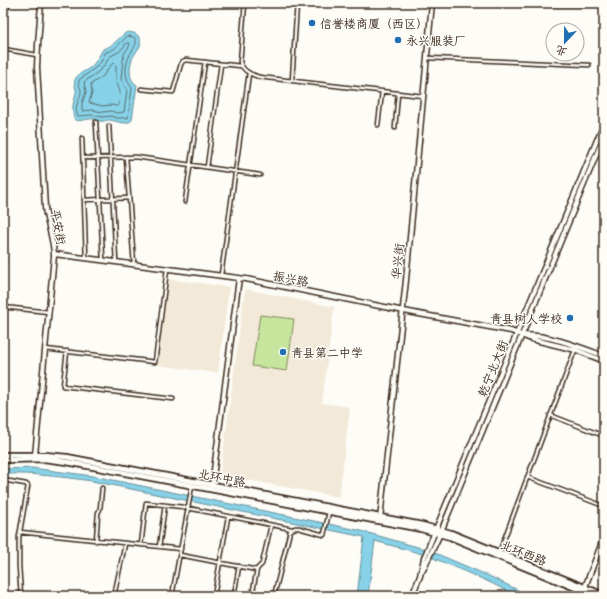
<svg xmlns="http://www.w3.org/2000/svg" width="607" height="599" font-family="'Playpen Sans','LXGW WenKai TC',sans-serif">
<rect width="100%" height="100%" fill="#fdfcf7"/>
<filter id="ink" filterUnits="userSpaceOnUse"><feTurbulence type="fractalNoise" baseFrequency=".025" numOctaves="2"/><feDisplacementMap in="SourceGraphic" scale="8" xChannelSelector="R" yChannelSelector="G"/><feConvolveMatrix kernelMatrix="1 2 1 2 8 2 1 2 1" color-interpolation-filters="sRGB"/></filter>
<g filter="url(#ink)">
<!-- built -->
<path fill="#f3e9d8" d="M 168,279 L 229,287 L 218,373 L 157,365 Z
M 245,289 L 334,307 L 322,403 L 350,407 L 339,497 L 220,475 Z"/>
<!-- pitch -->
<path fill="#c6e69e" stroke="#80885e" d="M 260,315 L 294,319 L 287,371 L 252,366 Z"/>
<!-- water -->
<path fill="#87d2e8" stroke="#698f97" d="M 127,32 L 134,33 L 140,37 C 140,40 141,43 140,46 C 138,50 135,53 133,57 C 129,65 128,81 137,85 L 132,120 C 126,126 117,121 110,120 C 109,120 104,121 104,121 C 100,122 97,120 94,119 C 88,118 81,122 75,120 C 70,109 74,103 76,93 C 77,88 72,83 76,78 C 79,73 86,71 91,67 C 96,62 99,56 103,49 C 114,46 118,38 127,32 Z
M 32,468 L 93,476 L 358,530 L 428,550 L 489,576 L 530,596 L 517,596 L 487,581 L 426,555 L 375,541 L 368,596 L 357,596 L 364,537 L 92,481 C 62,477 33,473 3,474 L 3,469 Z"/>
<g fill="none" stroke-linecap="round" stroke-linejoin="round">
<!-- shore -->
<path stroke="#596d6f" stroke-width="1" d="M 128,36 L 133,37 L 136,39 C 137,47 131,50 129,57 C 124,68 125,79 132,88 L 128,118 L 117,118 L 111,116 L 102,117 L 92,115 L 78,116 C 72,107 82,99 81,90 C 80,86 78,85 79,80 L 95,68 L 101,62 L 105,53 L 114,49 Z
M 127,43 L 129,43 L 130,45 L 124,54 L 122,68 L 121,79 L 127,90 L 124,112 L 117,113 L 111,111 L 103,112 L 92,110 L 82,111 L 82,103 L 86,92 L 84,82 L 98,72 L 105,65 L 109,57 L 120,51 Z
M 112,64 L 114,63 L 116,65 L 116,80 L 120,92 L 119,105 L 117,106 L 111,105 L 103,106 L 90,103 L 89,102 L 92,93 L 91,84 L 102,77 Z"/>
<!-- street casing -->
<g stroke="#3b2a1e" stroke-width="5.5">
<path id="street" d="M 245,3 L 240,62 C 243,71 250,74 259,77 L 423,96
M 3,23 L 8,3
M 3,49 L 37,55
M 428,58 L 589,65
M 292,81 L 297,3
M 141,89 L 173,92 L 181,64 L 183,61 L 186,60 L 241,66
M 96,122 L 103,260
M 378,125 L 382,92
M 109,126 L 116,262
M 395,128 L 398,93
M 82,138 L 86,258
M 126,157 L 134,264
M 83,158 L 136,157 L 260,175
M 207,167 L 221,64
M 84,200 L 129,198
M 185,202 L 205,62
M 3,271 L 4,260
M 221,275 L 249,73
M 3,307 L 49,312
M 45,349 L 155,362 L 167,269
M 67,351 L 63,386 L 173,399
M 550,415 L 604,436
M 527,477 L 604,506
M 3,480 L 26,484 L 28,486 L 19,537 L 19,566 L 21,596
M 20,532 L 181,549
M 96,541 L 98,513 L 100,509 L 102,488
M 141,545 L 146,503 L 183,507 L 292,529
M 159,547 L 165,505
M 499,553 L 575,350
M 180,555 L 257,570
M 114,596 L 125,544
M 172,596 L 192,486
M 214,596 L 228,517
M 234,596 L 239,566
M 252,596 L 257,569 L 262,564 L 271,525
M 274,596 L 290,531 L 295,528 L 299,528 L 324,535 L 329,512"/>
</g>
<!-- secondary casing -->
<g stroke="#3b2a1e" stroke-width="7">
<path id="secondary" d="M 54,254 L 246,279 L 419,314 L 511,331 L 531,339 L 576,350 L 604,361
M 524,335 C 550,335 580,347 604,356
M 35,455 L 54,256 C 54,240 47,224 45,208 L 37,67 L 38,45 L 41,3
M 212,485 L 239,278
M 380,519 L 406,280 L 432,3
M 423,570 L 440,534 L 604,136
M 585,587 L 604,537
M 412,596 L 420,576 L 424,558 L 604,123"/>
</g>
<!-- primary casing -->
<g stroke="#3b2a1e" stroke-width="8">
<path id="primary" d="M 549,3 L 604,3
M 3,455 L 45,455 L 67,457 L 422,525 L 451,533 L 604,595
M 3,460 L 44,459 L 67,462 L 421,529 L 450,537 L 595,596"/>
</g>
<!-- street -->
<use href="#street" stroke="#fdfcf7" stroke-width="2.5"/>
<!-- secondary -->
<use href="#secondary" stroke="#fdfcf7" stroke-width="4"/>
<!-- primary -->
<use href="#primary" stroke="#fdfcf7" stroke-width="4.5"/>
</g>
</g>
<!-- markers -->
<g fill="#1f6fb2" stroke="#fdfcf7" stroke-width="1.5">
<circle cx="312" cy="23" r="4"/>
<circle cx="398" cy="40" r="4"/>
<circle cx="570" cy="318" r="4"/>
<circle cx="283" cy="352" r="4"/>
</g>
<g text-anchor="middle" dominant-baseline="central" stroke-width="3" stroke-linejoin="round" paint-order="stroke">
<!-- poi labels -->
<g font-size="12" fill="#3b2a1e" stroke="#fdfcf7" text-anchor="start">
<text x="320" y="23">信誉楼商厦（西区）</text>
<text x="406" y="40">永兴服装厂</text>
<text x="562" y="318" text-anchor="end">青县树人学校</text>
<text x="291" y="352">青县第二中学</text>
</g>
<!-- street labels -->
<g font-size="12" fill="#3b2a1e" stroke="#fdfcf7">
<text transform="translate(59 227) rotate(79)">平安街</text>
<text transform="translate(397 261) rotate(-84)">华兴街</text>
<text transform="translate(291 278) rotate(11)">振兴路</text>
<text transform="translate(492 368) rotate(-68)">乾宁北大街</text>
<text transform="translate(222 477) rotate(11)">北环中路</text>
<text transform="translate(524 552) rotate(22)">北环西路</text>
</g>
</g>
<!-- margin -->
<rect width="607" height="599" fill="none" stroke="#fdfcf7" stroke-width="16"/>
<rect x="8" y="8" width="591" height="583" fill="none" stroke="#3b2a1e" stroke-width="1.5" filter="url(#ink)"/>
<!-- north arrow -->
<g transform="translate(565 42) rotate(202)"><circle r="19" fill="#fdfcf7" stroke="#afa8a0"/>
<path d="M0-3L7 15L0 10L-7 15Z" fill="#1f6fb2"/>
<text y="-6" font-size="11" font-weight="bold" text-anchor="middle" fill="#3b2a1e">北</text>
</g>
</svg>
